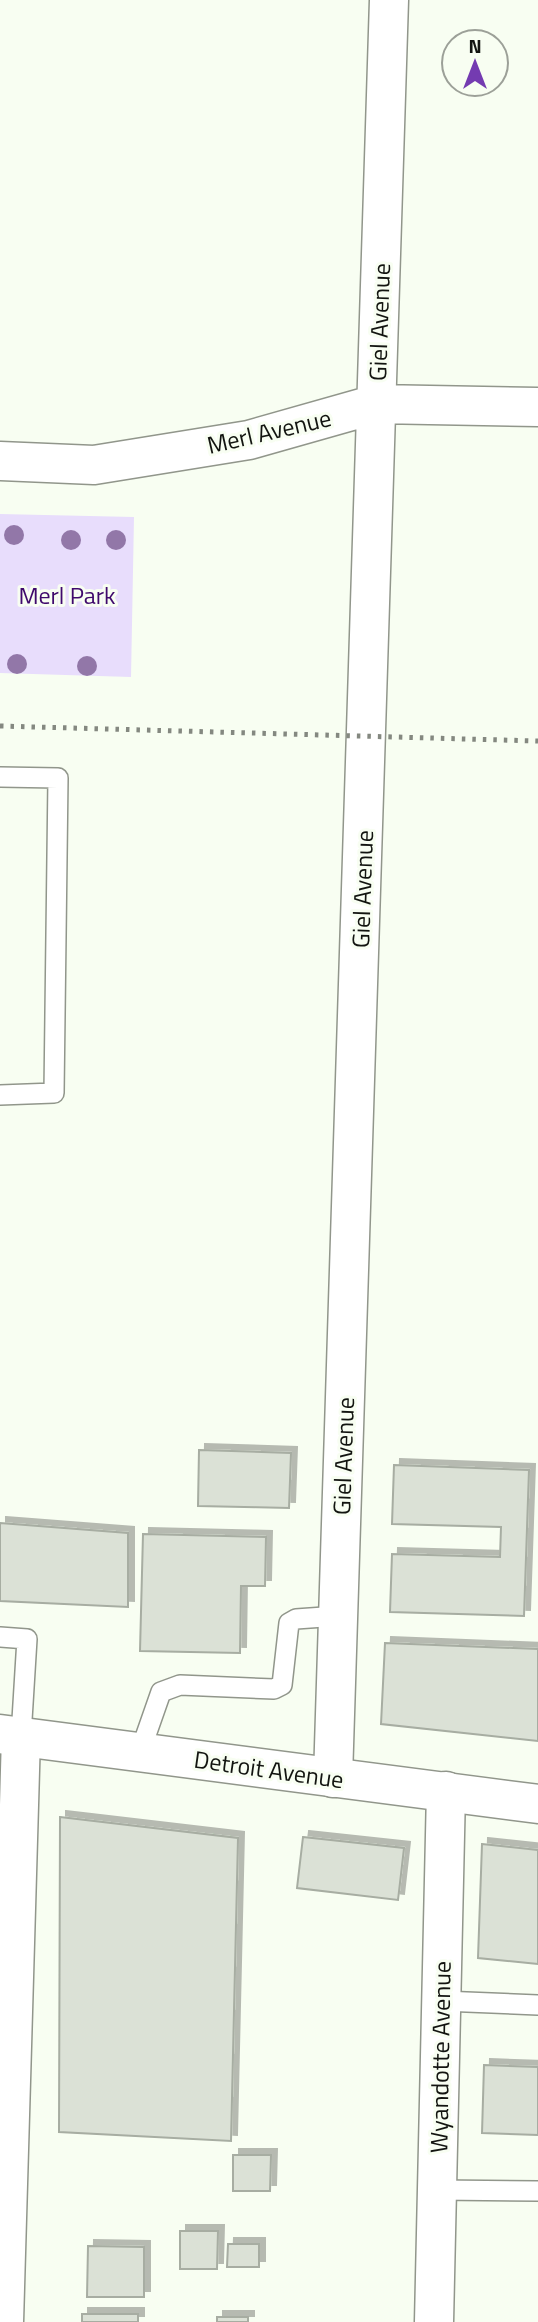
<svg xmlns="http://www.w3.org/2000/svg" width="538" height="2322" font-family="'Titillium Web',sans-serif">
<defs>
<filter id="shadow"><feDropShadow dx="6" dy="-6" stdDeviation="0" flood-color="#0004"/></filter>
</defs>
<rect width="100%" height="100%" fill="#f8fef2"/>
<!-- green -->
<path fill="#e8ddfc" d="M 0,514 L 134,517 L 131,677 L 0,673 Z"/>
<!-- building -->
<path fill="#dbe1d6" stroke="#a7ada2" stroke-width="2" filter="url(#shadow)" d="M 199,1450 L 291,1453 L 289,1508 L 198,1506 Z
M 394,1465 L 529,1470 L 524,1616 L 390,1612 L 392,1554 L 500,1557 L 501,1527 L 392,1524 Z
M 0,1523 L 128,1533 L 128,1607 L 0,1601 Z
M 143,1534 L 266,1537 L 265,1586 L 241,1586 L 240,1653 L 140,1651 Z
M 385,1643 L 538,1649 L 538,1741 L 381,1724 Z
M 60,1817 L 238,1838 L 231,2141 L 59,2132 Z
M 303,1837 L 404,1848 L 398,1900 L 297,1888 Z
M 482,1844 L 538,1850 L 538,1964 L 478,1958 Z
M 484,2065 L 538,2067 L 538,2135 L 482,2133 Z
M 233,2155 L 271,2155 L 270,2191 L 233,2191 Z
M 180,2231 L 218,2231 L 217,2269 L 180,2269 Z
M 228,2244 L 259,2244 L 259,2267 L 227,2267 Z
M 88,2246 L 144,2247 L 144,2297 L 87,2297 Z
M 82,2314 L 138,2314 L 138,2322 L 82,2322 Z
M 217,2317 L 248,2317 L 248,2322 L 217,2322 Z"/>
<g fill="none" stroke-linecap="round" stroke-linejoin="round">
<!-- service casing -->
<g stroke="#91968b" stroke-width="22">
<path id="service" d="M 0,777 L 58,778 L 54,1093 L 0,1095
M 0,1637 L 27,1639 L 21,1736
M 140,1752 L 161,1692 L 180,1685 L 274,1689 L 282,1685 L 289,1623 L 296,1619 L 338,1616
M 442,2001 L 538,2005
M 437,2190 L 538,2191"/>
</g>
<!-- minor casing -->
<g stroke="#91968b" stroke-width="41">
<path id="minor" d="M 0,461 L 94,465 L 249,440 L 376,404 L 538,407
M 333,1778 L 389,0
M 4,2322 L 21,1736
M 434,2322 L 446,1791"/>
</g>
<!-- primary casing -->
<g stroke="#91968b" stroke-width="41">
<path id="primary" d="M 0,1734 L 538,1804"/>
</g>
<!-- service -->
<use href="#service" stroke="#fff" stroke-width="19"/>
<!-- minor -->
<use href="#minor" stroke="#fff" stroke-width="38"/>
<!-- primary -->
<use href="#primary" stroke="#fff" stroke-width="38"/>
<!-- rail -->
<path stroke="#848880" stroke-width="5" stroke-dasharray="3.5 7" stroke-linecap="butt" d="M 0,726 L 538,741"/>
</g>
<!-- trees -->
<g fill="#9277a8">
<circle cx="14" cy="535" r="10"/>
<circle cx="71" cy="540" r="10"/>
<circle cx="116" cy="540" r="10"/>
<circle cx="17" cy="664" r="10"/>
<circle cx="87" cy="666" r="10"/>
</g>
<g text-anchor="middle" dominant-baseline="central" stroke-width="6" stroke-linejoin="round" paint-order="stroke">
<!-- street labels -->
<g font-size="24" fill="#121410" stroke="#f8fef2">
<text transform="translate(379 322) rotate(-88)">Giel Avenue</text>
<text transform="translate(269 431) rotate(-13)">Merl Avenue</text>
<text transform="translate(362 889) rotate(-88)">Giel Avenue</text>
<text transform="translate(343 1456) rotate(-88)">Giel Avenue</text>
<text transform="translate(269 1769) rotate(8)">Detroit Avenue</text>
<text transform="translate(440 2057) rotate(-89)">Wyandotte Avenue</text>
</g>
<!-- park labels -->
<g font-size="24" fill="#3f096c" stroke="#f8fef2">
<text x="67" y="595">Merl Park</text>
</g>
</g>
<!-- north arrow -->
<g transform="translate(475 63)"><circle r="33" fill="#f8fef2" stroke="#9ca098" stroke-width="2"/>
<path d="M0-5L12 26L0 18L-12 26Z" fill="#743bb1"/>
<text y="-10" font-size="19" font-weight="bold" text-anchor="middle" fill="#121410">N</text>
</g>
</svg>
